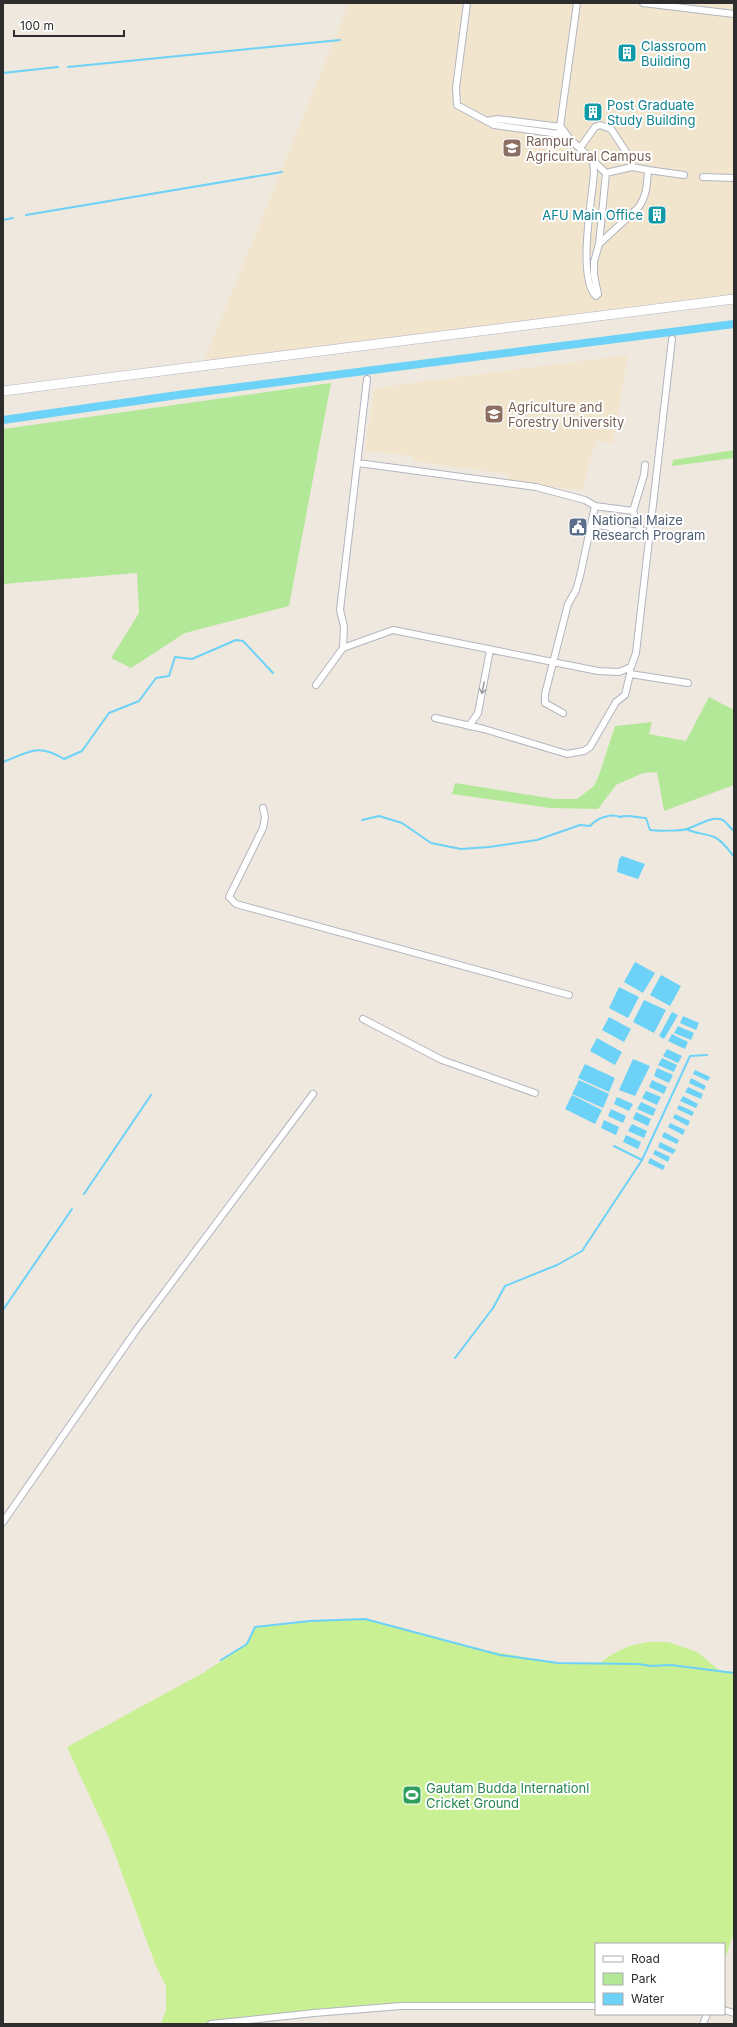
<svg xmlns="http://www.w3.org/2000/svg" width="737" height="2027" font-family="Inter,sans-serif">
<rect width="100%" height="100%" fill="#efe8de"/>
<!-- education -->
<path fill="#f1e5cd" d="M 349,3 L 734,3 L 734,294 L 202,366 Z
M 628,355 L 613,444 L 596,440 L 582,491 L 508,480 L 508,474 L 413,461 L 413,456 L 365,451 L 374,388 Z"/>
<!-- green -->
<path fill="#b3e898" d="M 331,383 L 289,606 L 185,633 L 131,668 L 111,658 L 139,613 L 137,573 L 3,584 L 3,429 Z
M 734,450 L 734,458 L 672,466 L 673,460 Z
M 709,697 L 734,710 L 734,785 L 664,811 L 657,772 L 643,773 L 616,785 L 598,809 L 550,808 L 452,794 L 455,783 L 555,799 L 577,799 L 594,786 L 599,775 L 615,726 L 652,722 L 649,734 L 686,741 Z"/>
<!-- pitch -->
<path fill="#c9f093" d="M 365,1619 L 478,1649 L 558,1663 L 600,1663 L 611,1655 L 629,1646 L 648,1642 L 668,1642 L 697,1652 L 719,1670 L 734,1672 L 734,1932 L 724,1962 L 724,1944 L 596,1944 L 596,2006 L 448,2006 L 339,2011 L 224,2024 L 161,2024 L 166,2010 L 166,1986 L 156,1966 L 109,1838 L 67,1747 L 203,1673 L 247,1644 L 255,1627 L 285,1623 Z"/>
<!-- water -->
<path fill="#6cd2f7" d="M 622,856 L 645,864 L 638,879 L 617,872 L 619,859 Z
M 635,962 L 655,973 L 643,993 L 624,982 Z
M 661,975 L 681,986 L 670,1006 L 650,995 Z
M 619,987 L 639,997 L 628,1018 L 609,1008 Z
M 644,1000 L 666,1010 L 654,1033 L 633,1022 Z
M 672,1012 L 678,1015 L 664,1039 L 659,1036 Z
M 683,1016 L 699,1023 L 696,1030 L 680,1023 Z
M 609,1017 L 631,1029 L 624,1042 L 602,1030 Z
M 678,1026 L 694,1033 L 691,1040 L 674,1033 Z
M 672,1034 L 688,1042 L 685,1049 L 668,1041 Z
M 597,1038 L 622,1052 L 615,1065 L 590,1051 Z
M 667,1049 L 682,1056 L 678,1063 L 663,1056 Z
M 662,1058 L 677,1065 L 674,1072 L 658,1065 Z
M 633,1059 L 650,1066 L 635,1096 L 619,1090 Z
M 585,1064 L 615,1078 L 609,1092 L 578,1078 Z
M 657,1068 L 673,1075 L 669,1083 L 654,1076 Z
M 695,1070 L 710,1077 L 708,1081 L 693,1074 Z
M 691,1078 L 706,1086 L 704,1090 L 689,1083 Z
M 579,1080 L 609,1094 L 603,1108 L 572,1094 Z
M 652,1080 L 667,1087 L 664,1094 L 649,1087 Z
M 688,1087 L 703,1094 L 701,1099 L 685,1092 Z
M 646,1091 L 661,1097 L 657,1105 L 642,1098 Z
M 572,1095 L 602,1110 L 595,1124 L 565,1109 Z
M 683,1096 L 698,1104 L 696,1108 L 680,1101 Z
M 617,1097 L 633,1104 L 629,1111 L 614,1104 Z
M 641,1102 L 656,1109 L 653,1116 L 637,1109 Z
M 679,1105 L 694,1112 L 692,1116 L 677,1109 Z
M 611,1109 L 626,1116 L 623,1123 L 608,1116 Z
M 636,1112 L 651,1119 L 648,1126 L 633,1119 Z
M 675,1114 L 690,1121 L 688,1126 L 673,1118 Z
M 604,1120 L 619,1127 L 616,1135 L 601,1128 Z
M 670,1123 L 685,1130 L 683,1135 L 668,1127 Z
M 632,1124 L 647,1131 L 644,1138 L 628,1131 Z
M 664,1132 L 679,1140 L 677,1144 L 662,1137 Z
M 626,1135 L 641,1142 L 638,1149 L 623,1142 Z
M 660,1142 L 676,1150 L 673,1154 L 658,1147 Z
M 655,1150 L 670,1157 L 668,1162 L 653,1154 Z
M 650,1158 L 665,1166 L 663,1170 L 648,1163 Z"/>
<g fill="none" stroke-linecap="round" stroke-linejoin="round">
<!-- stream -->
<path stroke="#6cd2f7" stroke-width="2" d="M 68,67 L 340,40
M 3,73 L 58,67
M 26,215 L 282,172
M 3,220 L 13,218
M 3,762 C 29,752 38,743 64,759 L 82,751 L 109,713 L 139,701 L 156,678 L 169,676 L 175,657 L 192,659 L 236,640 L 243,641 L 273,673
M 362,820 L 379,816 L 402,823 L 431,843 L 461,849 L 489,847 L 537,840 L 580,825 L 590,826 C 597,818 611,813 620,817 C 629,814 637,818 646,818 L 650,830 C 657,831 681,831 687,829 C 697,826 712,815 723,820 C 727,823 730,828 734,831
M 686,829 C 696,834 704,833 714,837 C 722,840 729,850 734,857
M 614,1146 L 642,1160
M 84,1194 L 151,1095
M 3,1310 L 72,1209
M 455,1358 L 493,1308 L 505,1286 L 557,1265 L 582,1251 L 642,1160 L 690,1056 L 707,1055
M 221,1660 L 247,1644 L 255,1627 L 310,1621 L 365,1619 L 500,1655 L 558,1663 L 638,1664 L 651,1666 L 671,1665 L 734,1673"/>
<!-- canal -->
<path stroke="#6cd2f7" stroke-width="8" d="M 3,420 L 185,394 L 734,324"/>
<!-- street casing -->
<g stroke="#b2b5c1" stroke-width="8">
<path id="street" d="M 467,3 L 456,88 L 457,105 L 494,125 L 559,134 L 571,140 L 606,173 L 599,244 L 594,262 L 594,275 L 598,294
M 643,3 L 734,14
M 487,121 L 497,119 L 561,127 L 569,138
M 559,134 L 577,3
M 580,148 L 595,127 L 600,125 L 611,129 L 632,161 L 632,167
M 593,162 L 594,173 C 592,199 577,278 596,296
M 648,170 L 684,175
M 703,177 L 734,178
M 599,244 L 638,208 C 647,196 647,184 648,170 L 632,167 L 606,173
M 358,463 L 536,487 L 585,500 L 595,506 L 580,576 L 576,590 L 568,604 L 545,694 L 545,703 L 563,713
M 595,506 L 633,511
M 592,524 L 644,533
M 642,533 L 633,511 L 644,475 L 645,465
M 343,648 L 393,630 L 598,671 L 619,672 L 631,667 L 636,653 L 672,339
M 630,671 L 630,674 L 688,683
M 316,685 L 343,648 L 344,627 L 340,610 L 367,379
M 435,718 L 484,729 L 567,754 L 584,751 L 590,747 L 616,702 L 625,695 L 630,674
M 469,726 L 478,713 L 490,650
M 263,808 L 265,817 L 263,828 L 229,897 L 236,904 L 569,995
M 363,1019 L 442,1060 L 535,1093
M 3,1522 L 137,1329 L 313,1094
M 724,2010 L 734,2013
M 211,2024 L 314,2013 L 401,2006 L 596,2006
M 703,2024 L 707,2014"/>
</g>
<!-- secondary casing -->
<g stroke="#b2b5c1" stroke-width="10">
<path id="secondary" d="M 3,391 L 734,299"/>
</g>
<!-- street -->
<use href="#street" stroke="#fff" stroke-width="6"/>
<!-- secondary -->
<use href="#secondary" stroke="#fff" stroke-width="9"/>
</g>
<!-- one-way arrows -->
<defs><path id="oneway-shaft" d="M-6 0H5M1.5-3L5.5 0L1.5 3" fill="none" stroke-width="1.6" stroke-linecap="round" stroke-linejoin="round"/></defs>
<use stroke="#a0a0a0" href="#oneway-shaft" transform="translate(483 688) rotate(101)"/>
<!-- icons -->
<defs>
<g id="building-square" transform="scale(1)"><rect x="-9" y="-9" width="18" height="18" rx="4" fill="#0f9aa8" stroke="#fff"/><path d="M-4-6H4V6H1V3H-1V6H-4ZM-2.5-4.3h1.7v1.8h-1.7ZM.8-4.3h1.7v1.8H.8ZM-2.5-1h1.7V.8h-1.7ZM.8-1h1.7V.8H.8Z" fill="#fff"/></g>
<g id="university-square" transform="scale(1)"><rect x="-9" y="-9" width="18" height="18" rx="4" fill="#8d6e63" stroke="#fff"/><path d="M0-5L7-2L0 1L-7-2ZM-4 1L0 2.5L4 1V4Q0 6-4 4Z" fill="#fff"/></g>
<g id="civic-square" transform="scale(1)"><rect x="-9" y="-9" width="18" height="18" rx="4" fill="#5c6f8a" stroke="#fff"/><path d="M-.6-6.5H3V-4.5H.6V-3L4-1V1h2V6H-6V1h2V-1L-.6-3ZM-1.2 2.5V6h2.4V2.5Z" fill="#fff"/></g>
<g id="stadium-square" transform="scale(1)"><rect x="-9" y="-9" width="18" height="18" rx="4" fill="#2e9e5b" stroke="#fff"/><path d="M0-5a6.5 5 0 1 0 0 10a6.5 5 0 1 0 0-10ZM-3.5-1.8h7v3.6h-7Z" fill="#fff"/></g>
</defs>
<g fill-rule="evenodd">
<use href="#building-square" x="627" y="53"/>
<use href="#building-square" x="593" y="112"/>
<use href="#university-square" x="512" y="148"/>
<use href="#building-square" x="657" y="215"/>
<use href="#university-square" x="494" y="414"/>
<use href="#civic-square" x="578" y="527"/>
<use href="#stadium-square" x="412" y="1795"/>
</g>
<g text-anchor="middle" dominant-baseline="central" stroke-width="4" stroke-linejoin="round" paint-order="stroke">
<!-- culture labels -->
<g font-size="13" fill="#0d838f" stroke="#fff" text-anchor="start">
<text x="641" y="46">Classroom<tspan x="641" dy="15">Building</tspan></text>
<text x="607" y="105">Post Graduate<tspan x="607" dy="15">Study Building</tspan></text>
<text x="643" y="215" text-anchor="end">AFU Main Office</text>
</g>
<!-- education labels -->
<g font-size="13" fill="#785e54" stroke="#fff" text-anchor="start">
<text x="526" y="141">Rampur<tspan x="526" dy="15">Agricultural Campus</tspan></text>
<text x="508" y="407">Agriculture and<tspan x="508" dy="15">Forestry University</tspan></text>
</g>
<!-- service labels -->
<g font-size="13" fill="#4e5e75" stroke="#fff" text-anchor="start">
<text x="592" y="520">National Maize<tspan x="592" dy="15">Research Program</tspan></text>
</g>
<!-- leisure labels -->
<g font-size="13" fill="#27864d" stroke="#fff" text-anchor="start">
<text x="426" y="1788">Gautam Budda Internationl<tspan x="426" dy="15">Cricket Ground</tspan></text>
</g>
</g>
<!-- border -->
<rect width="737" height="2027" fill="none" stroke="#2d2d2d" stroke-width="8"/>
<!-- legend -->
<rect x="595" y="1943" width="130" height="72" fill="#ffffff" stroke="#ababab"/>
<rect x="603" y="1956" width="20" height="6" fill="#ffffff" stroke="#ababab"/>
<text x="631" y="1963" font-size="12" fill="#2d2d2d">Road</text>
<rect x="603" y="1973" width="20" height="12" fill="#b3e898" stroke="#ababab"/>
<text x="631" y="1983" font-size="12" fill="#2d2d2d">Park</text>
<rect x="603" y="1993" width="20" height="12" fill="#6cd2f7" stroke="#ababab"/>
<text x="631" y="2003" font-size="12" fill="#2d2d2d">Water</text>
<!-- scale -->
<path d="M14 30v6h110v-6" fill="none" stroke="#2d2d2d" stroke-width="2"/>
<text x="20" y="30" font-size="12" fill="#2d2d2d" stroke="#ffffff" stroke-width="3" paint-order="stroke">100 m</text>
</svg>
